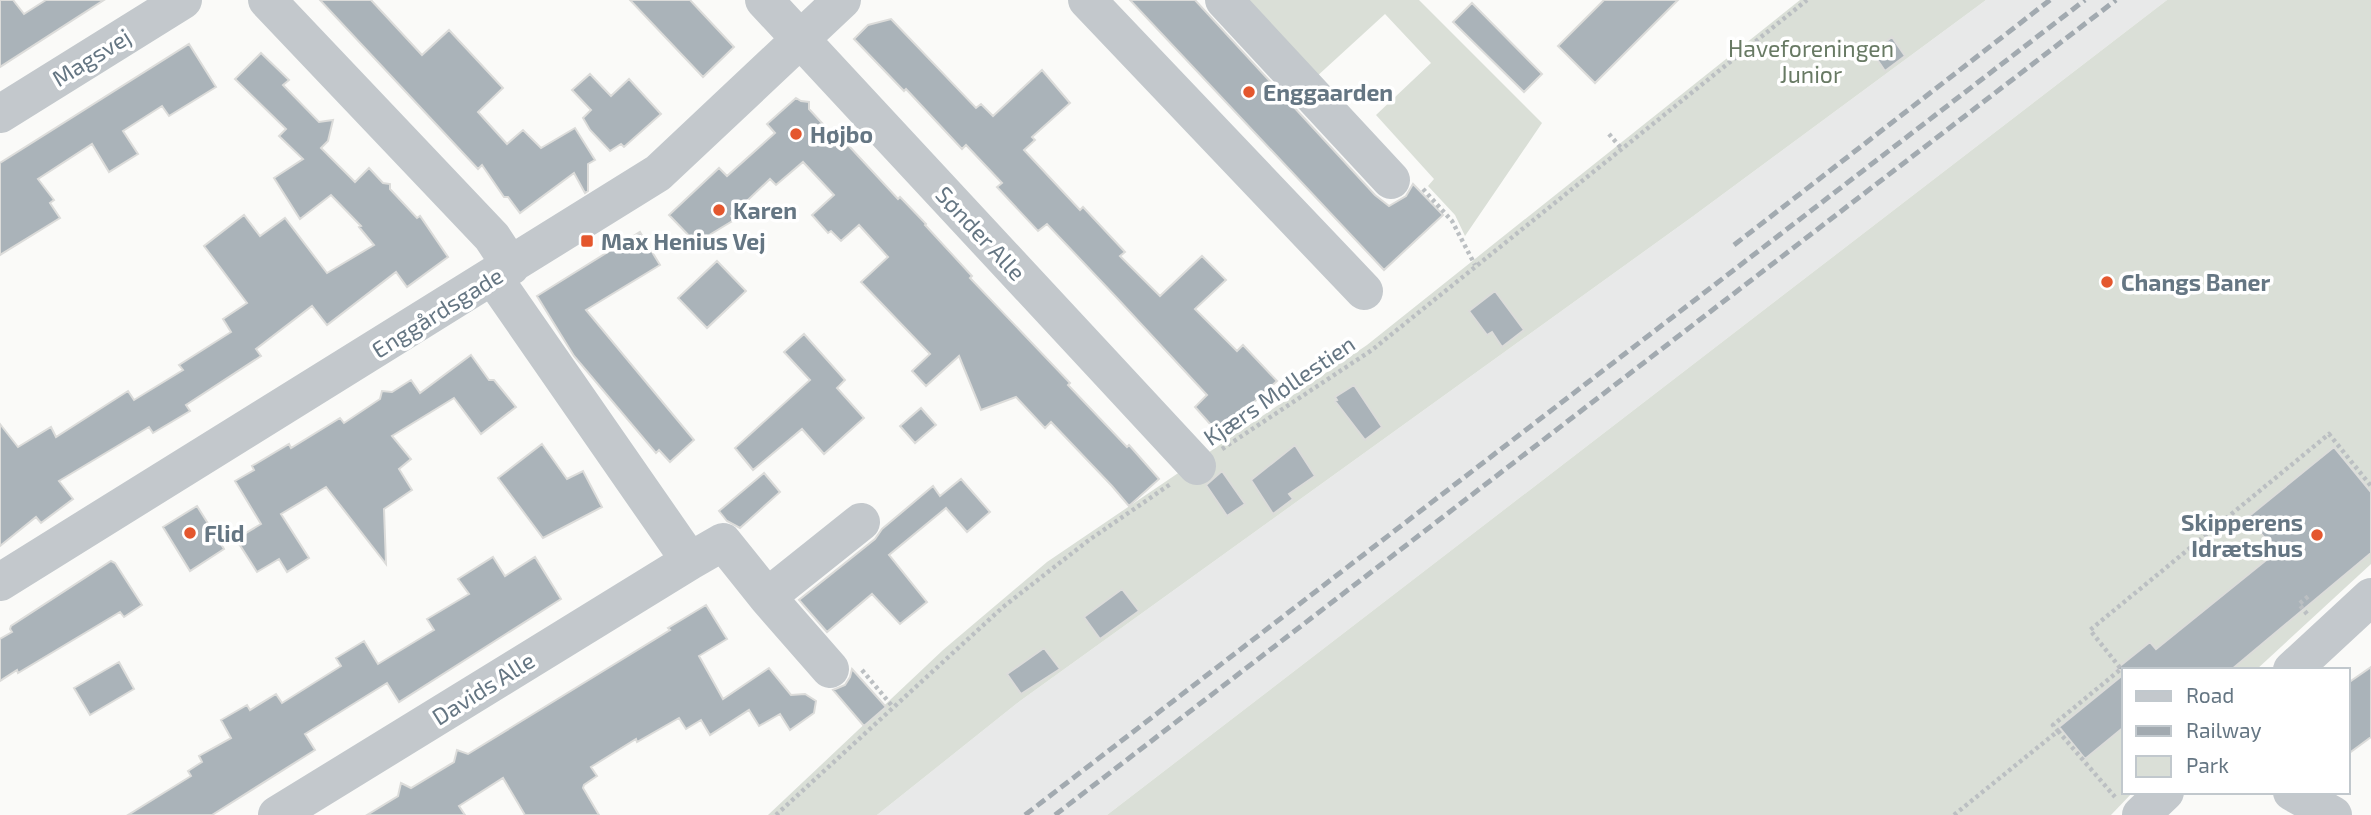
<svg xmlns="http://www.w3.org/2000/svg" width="2371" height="815" font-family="'Exo 2',sans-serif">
<rect width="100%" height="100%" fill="#fafaf8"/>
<!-- built -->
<path fill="#e8e9e9" d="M 1986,0 L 2167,0 L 1107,815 L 877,815 L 1020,701 L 1692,217 Z"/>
<!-- green -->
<path fill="#dadfd7" d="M 1241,0 L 1419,0 L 1542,123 L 1465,236 L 1455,215 L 1428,186 L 1434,179 L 1376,115 L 1431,63 L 1385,14 L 1315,78 Z
M 1800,0 L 1986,0 L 1692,217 L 1020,701 L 877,815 L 768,815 L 943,650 L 1047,562 L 1367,345 Z
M 2167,0 L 2371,0 L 2371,564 L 2256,670 L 2124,670 L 2124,792 L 2133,792 L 2111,815 L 1107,815 Z"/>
<!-- building -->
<path fill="#aab3b9" stroke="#dcdcda" stroke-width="2" d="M 0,0 L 13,0 L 24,14 L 46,0 L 104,0 L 0,67 Z
M 320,0 L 371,0 L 422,55 L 449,30 L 503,88 L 478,112 L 507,144 L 523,130 L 541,148 L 575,128 L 595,160 L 588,164 L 588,191 L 585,193 L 574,173 L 520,213 L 508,197 L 504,197 L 482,165 L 478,169 Z
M 630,0 L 690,0 L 734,47 L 703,77 Z
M 1130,0 L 1195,0 L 1375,195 L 1389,206 L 1406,196 L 1413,184 L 1443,215 L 1384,270 Z
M 1604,0 L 1678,0 L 1595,83 L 1558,46 Z
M 1472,3 L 1542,74 L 1524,92 L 1453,22 Z
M 891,19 L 976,108 L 981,104 L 993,116 L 1042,70 L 1070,103 L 1032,137 L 1035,140 L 1024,150 L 1080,210 L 1083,207 L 1125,252 L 1120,256 L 1160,296 L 1202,256 L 1226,280 L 1195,309 L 1237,351 L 1243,345 L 1277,381 L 1219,434 L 1195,407 L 1207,395 L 1117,298 L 1047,224 L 1038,231 L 997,187 L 1002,183 L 966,145 L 962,149 L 906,89 L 904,91 L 854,39 L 868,25 Z
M 1892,37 L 1905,56 L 1885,71 L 1872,52 Z
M 189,44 L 216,87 L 169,116 L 162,106 L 123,131 L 138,154 L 109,172 L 92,144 L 38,179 L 54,200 L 50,203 L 60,218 L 0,255 L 0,163 Z
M 261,53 L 289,80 L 283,85 L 319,122 L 333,120 L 328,141 L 321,148 L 355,182 L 369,168 L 383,183 L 390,184 L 390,189 L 417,218 L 420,216 L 448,257 L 407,287 L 396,272 L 327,325 L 312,306 L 256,349 L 261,356 L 186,405 L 190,411 L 153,433 L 149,427 L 59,481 L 73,499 L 41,523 L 36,517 L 0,546 L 0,424 L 18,447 L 51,427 L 56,437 L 128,391 L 134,400 L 183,370 L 179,365 L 231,332 L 223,319 L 247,303 L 204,246 L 244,215 L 260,236 L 285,218 L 327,273 L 374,245 L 359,227 L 361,226 L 331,195 L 300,219 L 274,178 L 303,159 L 279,136 L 286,129 L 235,79 Z
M 590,74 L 611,96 L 629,79 L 661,114 L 624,147 L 621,144 L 610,151 L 590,130 L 583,118 L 591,110 L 572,90 Z
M 796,98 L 801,101 L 809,102 L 809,109 L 845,148 L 848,145 L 898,199 L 900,197 L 926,224 L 925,225 L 972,276 L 970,278 L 1070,383 L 1068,385 L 1127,447 L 1129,445 L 1159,479 L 1129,506 L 1112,486 L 1051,422 L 1045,428 L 1016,397 L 981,410 L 959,356 L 926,386 L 912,371 L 930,354 L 861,282 L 888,257 L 859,225 L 841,241 L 831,231 L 828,233 L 812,215 L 834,195 L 803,162 L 776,185 L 770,179 L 731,216 L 734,220 L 696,243 L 669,215 L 719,168 L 727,176 L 775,133 L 767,124 Z
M 640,232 L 660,265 L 586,310 L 694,440 L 670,462 L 659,450 L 656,453 L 574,356 L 537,296 Z
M 717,261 L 746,291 L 707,328 L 678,298 Z
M 1495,291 L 1524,330 L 1502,347 L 1492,332 L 1487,335 L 1469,311 Z
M 804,334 L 845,380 L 837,388 L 864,418 L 824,454 L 802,429 L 753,470 L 735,448 L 810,380 L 784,352 Z
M 471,355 L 489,380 L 494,380 L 516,407 L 481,434 L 454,398 L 392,436 L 411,459 L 399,469 L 412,490 L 384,509 L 386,564 L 326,487 L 281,514 L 309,558 L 287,572 L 279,559 L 257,572 L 236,539 L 261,524 L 235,481 L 254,470 L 252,466 L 289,444 L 291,448 L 340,418 L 344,423 L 380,399 L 382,391 L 392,392 L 411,380 L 420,393 Z
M 1354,385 L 1382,427 L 1365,440 L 1335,401 L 1337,400 L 1335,397 Z
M 921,408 L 936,425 L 915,443 L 900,426 Z
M 542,444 L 567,479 L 583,471 L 602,507 L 543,538 L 498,478 Z
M 1295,445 L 1315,476 L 1289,494 L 1293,499 L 1273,514 L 1251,480 Z
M 2334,447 L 2371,492 L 2371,553 L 2231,670 L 2115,670 L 2150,642 L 2156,649 L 2276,552 L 2248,517 Z
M 1222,471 L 1245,504 L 1227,516 L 1206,485 Z
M 764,473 L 780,492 L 740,528 L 727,521 L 719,511 Z
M 961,479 L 990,512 L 967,532 L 946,508 L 889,555 L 927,602 L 900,624 L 872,594 L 827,632 L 799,600 L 875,539 L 882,529 L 933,486 L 940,496 Z
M 197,506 L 224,549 L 190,571 L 163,527 Z
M 493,557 L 505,576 L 535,557 L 561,599 L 399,702 L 387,683 L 305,734 L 315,750 L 212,815 L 128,815 L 191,776 L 188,771 L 202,762 L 199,756 L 231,738 L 221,720 L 247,705 L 250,710 L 276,694 L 282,703 L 341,666 L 336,658 L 364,641 L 378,664 L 434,630 L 427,619 L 469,594 L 458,579 Z
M 111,561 L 115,563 L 142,605 L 124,617 L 120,612 L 18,673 L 17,670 L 0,681 L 0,639 L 12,632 L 10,629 L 11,626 Z
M 1122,589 L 1139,611 L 1100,639 L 1084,617 Z
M 706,605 L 727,639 L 699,656 L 723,699 L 769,668 L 791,695 L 805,694 L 816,701 L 814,713 L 790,730 L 780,714 L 759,726 L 749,710 L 710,735 L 701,720 L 686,729 L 679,718 L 637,742 L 636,739 L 591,767 L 597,776 L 584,785 L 583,788 L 599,815 L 525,815 L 503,778 L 459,806 L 465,815 L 367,815 L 398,796 L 401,783 L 411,788 L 454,762 L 457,750 L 468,754 L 670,630 L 668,628 Z
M 1044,648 L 1060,669 L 1021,694 L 1007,674 Z
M 119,662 L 134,689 L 90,715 L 74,688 Z
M 2371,667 L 2371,737 L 2348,754 L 2348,683 Z
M 852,669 L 886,707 L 864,726 L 833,690 L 845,685 L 850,677 Z
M 2124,674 L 2124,727 L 2085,759 L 2059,727 Z"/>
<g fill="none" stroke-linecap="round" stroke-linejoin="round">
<!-- path -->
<path stroke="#bbbfc2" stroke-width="4.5" stroke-dasharray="3.5 3.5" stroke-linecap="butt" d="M 1609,134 L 1621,148
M 1423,189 L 1452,221 L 1475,265
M 1222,449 L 1372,350 L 1807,0
M 2307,614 L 2299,604 L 2310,595
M 862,670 L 893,707
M 2058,731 L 2115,797
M 776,815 L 1003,607 L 1089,540 L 1172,483
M 1954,815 L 2058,731 L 2053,725 L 2121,669 L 2090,630 L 2329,434 L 2371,486"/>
<!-- minor -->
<path stroke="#c3c8cc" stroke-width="38" d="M 267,0 L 492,237 L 511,266
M 764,0 L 1197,466
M 1087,0 L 1364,291
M 1224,0 L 1391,180
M 0,114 L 183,0
M 690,561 L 723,542 L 767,597 L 830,669
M 0,582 L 658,173 L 842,0
M 767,597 L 861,522
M 2292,670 L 2371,597
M 2292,792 L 2333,815
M 277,815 L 690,561 L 493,277
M 2141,815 L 2165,792"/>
<!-- rail -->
<path stroke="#a2aab0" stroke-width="5" stroke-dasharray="10 5" stroke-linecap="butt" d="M 1734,245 L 2050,0
M 1025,815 L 2085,0
M 1055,815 L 2116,0"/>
</g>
<!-- markers -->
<g fill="#e4572e" stroke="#fff" stroke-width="2.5">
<circle cx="1249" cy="92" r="7"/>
<circle cx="796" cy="134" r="7"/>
<circle cx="719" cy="210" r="7"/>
<rect x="580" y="234" width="14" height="14" rx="3.5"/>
<circle cx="2107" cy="282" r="7"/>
<circle cx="190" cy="533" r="7"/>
<circle cx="2317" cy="535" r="7"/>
</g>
<g text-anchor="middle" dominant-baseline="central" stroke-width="7" stroke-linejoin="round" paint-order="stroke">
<!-- park labels -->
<g font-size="23" fill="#687a64" stroke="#fff">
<text x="1811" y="48">Haveforeningen<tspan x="1811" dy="26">Junior</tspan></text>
</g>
<!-- street labels -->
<g font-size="23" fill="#657683" stroke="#fff">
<text transform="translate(91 57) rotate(-32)">Magsvej</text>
<text transform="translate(981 233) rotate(47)">Sønder Alle</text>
<text transform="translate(437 312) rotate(-32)">Enggårdsgade</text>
<text transform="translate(1279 390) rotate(-34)">Kjærs Møllestien</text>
<text transform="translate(483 688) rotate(-32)">Davids Alle</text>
</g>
<!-- poi labels -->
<g font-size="23" font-weight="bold" fill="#657683" stroke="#fff" text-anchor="start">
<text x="1263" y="92">Enggaarden</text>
<text x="810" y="134">Højbo</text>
<text x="733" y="210">Karen</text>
<text x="601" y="241">Max Henius Vej</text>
<text x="2121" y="282">Changs Baner</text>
<text x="2303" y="522" text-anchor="end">Skipperens<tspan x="2303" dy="26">Idrætshus</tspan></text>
<text x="204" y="533">Flid</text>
</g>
</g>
<!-- legend -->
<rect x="2122" y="668" width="228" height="126" fill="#ffffff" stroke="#c1c8cd" stroke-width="2"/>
<rect x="2136" y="691" width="35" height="10" fill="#c3c8cc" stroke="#c1c8cd" stroke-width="2"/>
<text x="2186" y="703" font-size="21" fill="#657683">Road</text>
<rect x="2136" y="726" width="35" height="10" fill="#a2aab0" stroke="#c1c8cd" stroke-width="2"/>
<text x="2186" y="738" font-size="21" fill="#657683">Railway</text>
<rect x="2136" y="756" width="35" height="21" fill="#dadfd7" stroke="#c1c8cd" stroke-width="2"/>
<text x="2186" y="773" font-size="21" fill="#657683">Park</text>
</svg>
